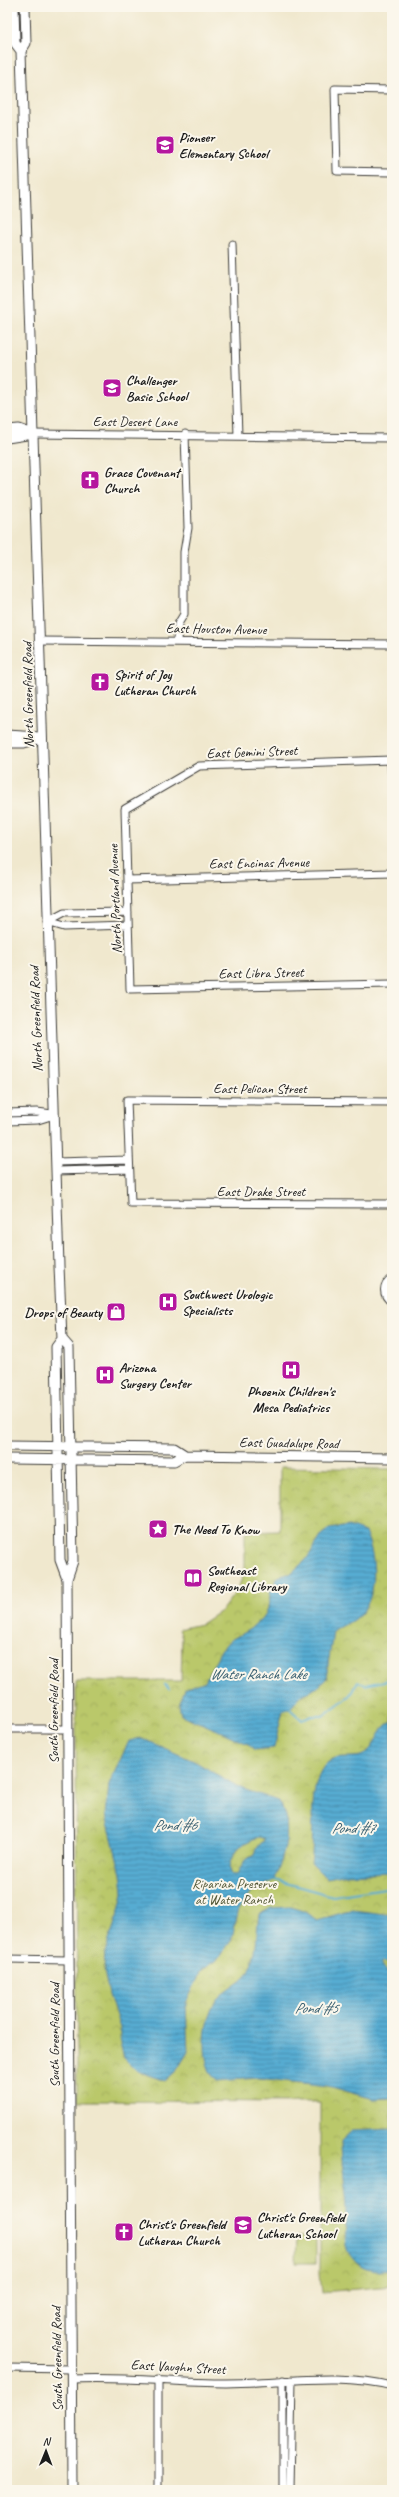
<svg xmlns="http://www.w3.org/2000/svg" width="399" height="2497" font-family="Caveat,sans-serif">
<defs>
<pattern id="park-crowns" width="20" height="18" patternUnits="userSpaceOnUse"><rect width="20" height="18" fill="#bac86a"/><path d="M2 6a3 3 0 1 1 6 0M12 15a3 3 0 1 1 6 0" fill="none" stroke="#9fab5b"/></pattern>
<pattern id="water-rules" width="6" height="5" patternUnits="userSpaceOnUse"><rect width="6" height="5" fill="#56acd2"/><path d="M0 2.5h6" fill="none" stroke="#468baa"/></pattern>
</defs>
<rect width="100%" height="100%" fill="#fbf7ec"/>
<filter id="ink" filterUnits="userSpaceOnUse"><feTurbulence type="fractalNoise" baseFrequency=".025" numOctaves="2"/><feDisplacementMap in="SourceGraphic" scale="8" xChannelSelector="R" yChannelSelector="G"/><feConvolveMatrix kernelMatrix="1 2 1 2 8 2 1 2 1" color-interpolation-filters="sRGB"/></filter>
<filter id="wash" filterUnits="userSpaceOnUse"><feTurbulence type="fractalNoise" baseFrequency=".012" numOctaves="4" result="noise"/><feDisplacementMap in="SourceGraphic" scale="16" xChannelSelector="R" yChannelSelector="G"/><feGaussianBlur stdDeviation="0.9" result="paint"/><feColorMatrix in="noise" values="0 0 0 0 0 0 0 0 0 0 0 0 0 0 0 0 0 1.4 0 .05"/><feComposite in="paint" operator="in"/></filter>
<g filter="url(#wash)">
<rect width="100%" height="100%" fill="#f0e8ce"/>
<!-- park -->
<path fill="url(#park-crowns)" stroke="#6b7243" d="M 280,1467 L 392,1469 L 392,2286 L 322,2292 L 320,2274 L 320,2102 L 77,2101 L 76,1681 L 181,1681 L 182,1637 L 179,1629 L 201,1624 L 222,1610 L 235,1593 L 245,1573 L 245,1532 L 280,1531 Z"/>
<!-- garden -->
<path fill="#bac86a" stroke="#6b7243" d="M 297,2236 L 316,2236 L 316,2263 L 296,2263 Z"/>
<!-- water -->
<path fill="url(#water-rules)" stroke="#396477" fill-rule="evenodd" d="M 349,1526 L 365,1532 C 376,1555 379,1594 360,1615 C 353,1622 341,1625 333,1632 L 326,1679 L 316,1688 L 301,1695 L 290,1709 L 283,1710 L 274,1748 L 254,1750 L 250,1745 L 222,1732 L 181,1715 L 179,1705 L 185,1689 L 205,1681 L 221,1650 L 229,1641 L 250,1629 L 265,1615 L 268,1608 L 271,1589 L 277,1579 L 283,1574 L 290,1574 L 306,1560 L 322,1535 L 329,1529 Z
M 392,1721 L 392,1872 L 347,1874 L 326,1878 L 311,1863 C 316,1835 304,1773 333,1759 C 342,1755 355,1759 363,1755 C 377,1748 376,1729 392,1721 Z
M 141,1738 L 194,1761 L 240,1788 L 279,1801 C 294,1828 284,1852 275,1880 L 252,1891 L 239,1909 L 231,1941 L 216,1961 L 202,1970 L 186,2003 L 188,2052 L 177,2070 L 165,2081 L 137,2071 L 124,2058 L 120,2043 L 120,2028 L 109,1995 L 104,1970 L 105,1952 L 119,1911 L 123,1892 L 121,1874 L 106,1815 L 109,1784 L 129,1741 ZM 259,1837 L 265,1839 L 256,1849 L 254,1855 L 245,1860 L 237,1874 L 232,1875 L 229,1867 C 232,1850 243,1842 259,1837 Z
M 290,1907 L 303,1911 L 317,1920 L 353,1910 L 392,1915 L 392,1963 L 382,1961 L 382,1965 L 392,1979 L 392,2098 L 374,2099 L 328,2086 L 259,2078 L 217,2081 C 199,2066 203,2017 217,1999 C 224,1991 242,1982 247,1974 C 259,1951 255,1939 259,1915 L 271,1908 Z
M 392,2128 L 392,2267 C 385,2271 373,2271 365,2267 C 337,2253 347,2234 347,2208 C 346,2186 341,2163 341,2140 L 352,2130 Z"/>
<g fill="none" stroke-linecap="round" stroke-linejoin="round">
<!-- stream -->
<path stroke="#56acd2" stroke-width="2" d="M 165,1685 L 169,1689
M 290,1709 L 302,1720 L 312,1716 L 323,1716 L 350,1695 L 358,1681 L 365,1685 L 389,1680 L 392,1683
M 275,1880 L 333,1896 L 392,1887"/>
</g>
</g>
<g filter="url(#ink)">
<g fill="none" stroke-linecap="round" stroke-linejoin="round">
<!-- street casing -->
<g stroke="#3c3b37" stroke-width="9">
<path id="street" d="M 392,90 L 335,89 L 337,171 L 392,172
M 232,244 L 238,436
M 33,434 L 392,438
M 40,641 L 392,644
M 177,641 L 178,624 L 184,614 L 184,552 L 188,528 L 185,434
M 392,790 L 391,760 L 199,766 L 125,809 L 130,989 L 392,984
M 127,880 L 392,873
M 47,922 L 64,913 L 128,912
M 47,922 L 64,927 L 128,925
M 392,1102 L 127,1100 L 131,1203 L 392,1204
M 7,1113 L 37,1112 L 52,1114
M 7,1121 L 38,1120 L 54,1115
M 56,1162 L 129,1160
M 56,1171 L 129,1169
M 392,1278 C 382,1284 382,1296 392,1302
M 7,1729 L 67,1729
M 7,1959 L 68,1960
M 7,2368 L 71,2369
M 71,2379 C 123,2376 174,2383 226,2383 C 281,2383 338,2372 392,2386
M 158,2490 L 158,2379
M 283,2490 L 283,2380
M 290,2490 L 292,2380"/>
</g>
<!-- secondary casing -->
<g stroke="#3c3b37" stroke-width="11">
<path id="secondary" d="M 14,7 L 15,43 L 21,51 L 59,1266 L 62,1339 L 69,1347 L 73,1561 L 67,1579
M 21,51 L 26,43 L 25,7
M 7,430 L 19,429 L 33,434
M 7,438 L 33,434
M 7,735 L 39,737
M 7,743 L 24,743 L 42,738
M 62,1339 L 56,1347 L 60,1560 L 67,1579 L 72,2490
M 7,1446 L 174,1448 L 185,1455
M 7,1459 L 174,1461 L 185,1455 L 392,1458"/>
</g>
<!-- street -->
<use href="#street" stroke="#fff" stroke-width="7"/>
<!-- secondary -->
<use href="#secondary" stroke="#fff" stroke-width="9"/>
</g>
</g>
<!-- icons -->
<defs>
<g id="school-square" transform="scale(1)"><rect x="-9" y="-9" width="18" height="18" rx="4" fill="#b5179e" stroke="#fbf7ec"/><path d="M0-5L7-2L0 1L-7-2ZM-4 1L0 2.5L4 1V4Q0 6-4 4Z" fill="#fff"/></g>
<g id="church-square" transform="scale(1)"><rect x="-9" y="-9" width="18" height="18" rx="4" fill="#b5179e" stroke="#fbf7ec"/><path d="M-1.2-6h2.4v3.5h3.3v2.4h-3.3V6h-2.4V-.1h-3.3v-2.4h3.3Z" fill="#fff"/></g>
<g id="hospital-square" transform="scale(1)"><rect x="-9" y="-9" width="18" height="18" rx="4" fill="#b5179e" stroke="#fbf7ec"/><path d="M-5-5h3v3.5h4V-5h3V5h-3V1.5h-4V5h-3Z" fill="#fff"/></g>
<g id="shop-square" transform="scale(1)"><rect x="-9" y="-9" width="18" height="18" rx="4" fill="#b5179e" stroke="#fbf7ec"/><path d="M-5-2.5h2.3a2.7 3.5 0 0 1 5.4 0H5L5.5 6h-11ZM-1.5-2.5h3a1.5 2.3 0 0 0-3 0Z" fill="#fff"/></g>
<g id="sight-square" transform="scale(1)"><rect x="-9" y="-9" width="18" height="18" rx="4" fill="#b5179e" stroke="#fbf7ec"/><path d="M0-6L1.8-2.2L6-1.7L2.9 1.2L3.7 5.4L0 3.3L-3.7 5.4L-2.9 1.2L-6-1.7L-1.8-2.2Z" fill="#fff"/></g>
<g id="library-square" transform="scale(1)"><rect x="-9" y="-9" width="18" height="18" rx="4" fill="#b5179e" stroke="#fbf7ec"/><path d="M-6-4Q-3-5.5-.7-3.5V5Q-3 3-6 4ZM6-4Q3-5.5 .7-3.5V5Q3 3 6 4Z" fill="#fff"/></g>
</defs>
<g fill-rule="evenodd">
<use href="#school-square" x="165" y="145"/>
<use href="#school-square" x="112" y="388"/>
<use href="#church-square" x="90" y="480"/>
<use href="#church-square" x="100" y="682"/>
<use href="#hospital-square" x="168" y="1302"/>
<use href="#shop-square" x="116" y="1312"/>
<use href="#hospital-square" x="291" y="1370"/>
<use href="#hospital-square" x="105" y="1375"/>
<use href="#sight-square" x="158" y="1529"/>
<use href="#library-square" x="193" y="1578"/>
<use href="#school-square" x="243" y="2225"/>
<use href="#church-square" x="124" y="2232"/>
</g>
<g text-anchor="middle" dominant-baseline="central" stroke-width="4" stroke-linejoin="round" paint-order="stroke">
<!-- poi labels -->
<g font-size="14" font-weight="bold" fill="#1c1c1c" stroke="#fbf7ec" text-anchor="start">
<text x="179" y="137">Pioneer<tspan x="179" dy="16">Elementary School</tspan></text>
<text x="126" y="380">Challenger<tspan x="126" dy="16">Basic School</tspan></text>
<text x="104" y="472">Grace Covenant<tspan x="104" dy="16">Church</tspan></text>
<text x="114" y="674">Spirit of Joy<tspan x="114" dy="16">Lutheran Church</tspan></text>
<text x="182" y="1294">Southwest Urologic<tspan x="182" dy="16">Specialists</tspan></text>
<text x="102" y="1312" text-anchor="end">Drops of Beauty</text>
<text x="119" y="1367">Arizona<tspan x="119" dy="16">Surgery Center</tspan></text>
<text x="291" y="1391" text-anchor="middle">Phoenix Children's<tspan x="291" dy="16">Mesa Pediatrics</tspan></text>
<text x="172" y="1529">The Need To Know</text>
<text x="207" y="1570">Southeast<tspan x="207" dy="16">Regional Library</tspan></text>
<text x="257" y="2217">Christ's Greenfield<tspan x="257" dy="16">Lutheran School</tspan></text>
<text x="138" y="2224">Christ's Greenfield<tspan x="138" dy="16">Lutheran Church</tspan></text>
</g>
<!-- street labels -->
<g font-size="14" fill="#1c1c1c" stroke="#fbf7ec">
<text x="135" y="421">East Desert Lane</text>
<text transform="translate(216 629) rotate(1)">East Houston Avenue</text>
<text transform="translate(28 695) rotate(-91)">North Greenfield Road</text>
<text transform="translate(252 752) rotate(-2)">East Gemini Street</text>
<text transform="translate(259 863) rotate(-1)">East Encinas Avenue</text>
<text transform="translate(115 899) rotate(-92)">North Portland Avenue</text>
<text transform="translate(261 973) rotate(-1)">East Libra Street</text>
<text transform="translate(36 1019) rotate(-92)">North Greenfield Road</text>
<text x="260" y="1088">East Pelican Street</text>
<text x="261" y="1191">East Drake Street</text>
<text transform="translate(289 1443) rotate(1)">East Guadalupe Road</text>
<text transform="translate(53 1711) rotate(-90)">South Greenfield Road</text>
<text transform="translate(54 2035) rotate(-90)">South Greenfield Road</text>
<text transform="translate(57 2359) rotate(-91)">South Greenfield Road</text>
<text transform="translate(178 2367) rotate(3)">East Vaughn Street</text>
</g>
<!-- park labels -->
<g font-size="14" fill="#535837" stroke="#fbf7ec">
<text x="234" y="1883">Riparian Preserve<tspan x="234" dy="16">at Water Ranch</tspan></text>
</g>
<!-- water labels -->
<g font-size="15" font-style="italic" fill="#365d6e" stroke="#fbf7ec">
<text x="258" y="1674">Water Ranch Lake</text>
<text x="175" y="1825">Pond #6</text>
<text x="353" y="1828">Pond #7</text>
<text x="316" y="2008">Pond #5</text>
</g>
</g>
<!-- margin -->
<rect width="399" height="2497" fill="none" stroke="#fbf7ec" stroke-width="24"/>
<!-- north arrow -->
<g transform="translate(46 2451) rotate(1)" stroke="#fbf7ec" stroke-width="3" paint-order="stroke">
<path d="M0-3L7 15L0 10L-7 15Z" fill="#1c1c1c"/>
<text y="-6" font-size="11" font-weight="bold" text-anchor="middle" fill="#1c1c1c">N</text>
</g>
</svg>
